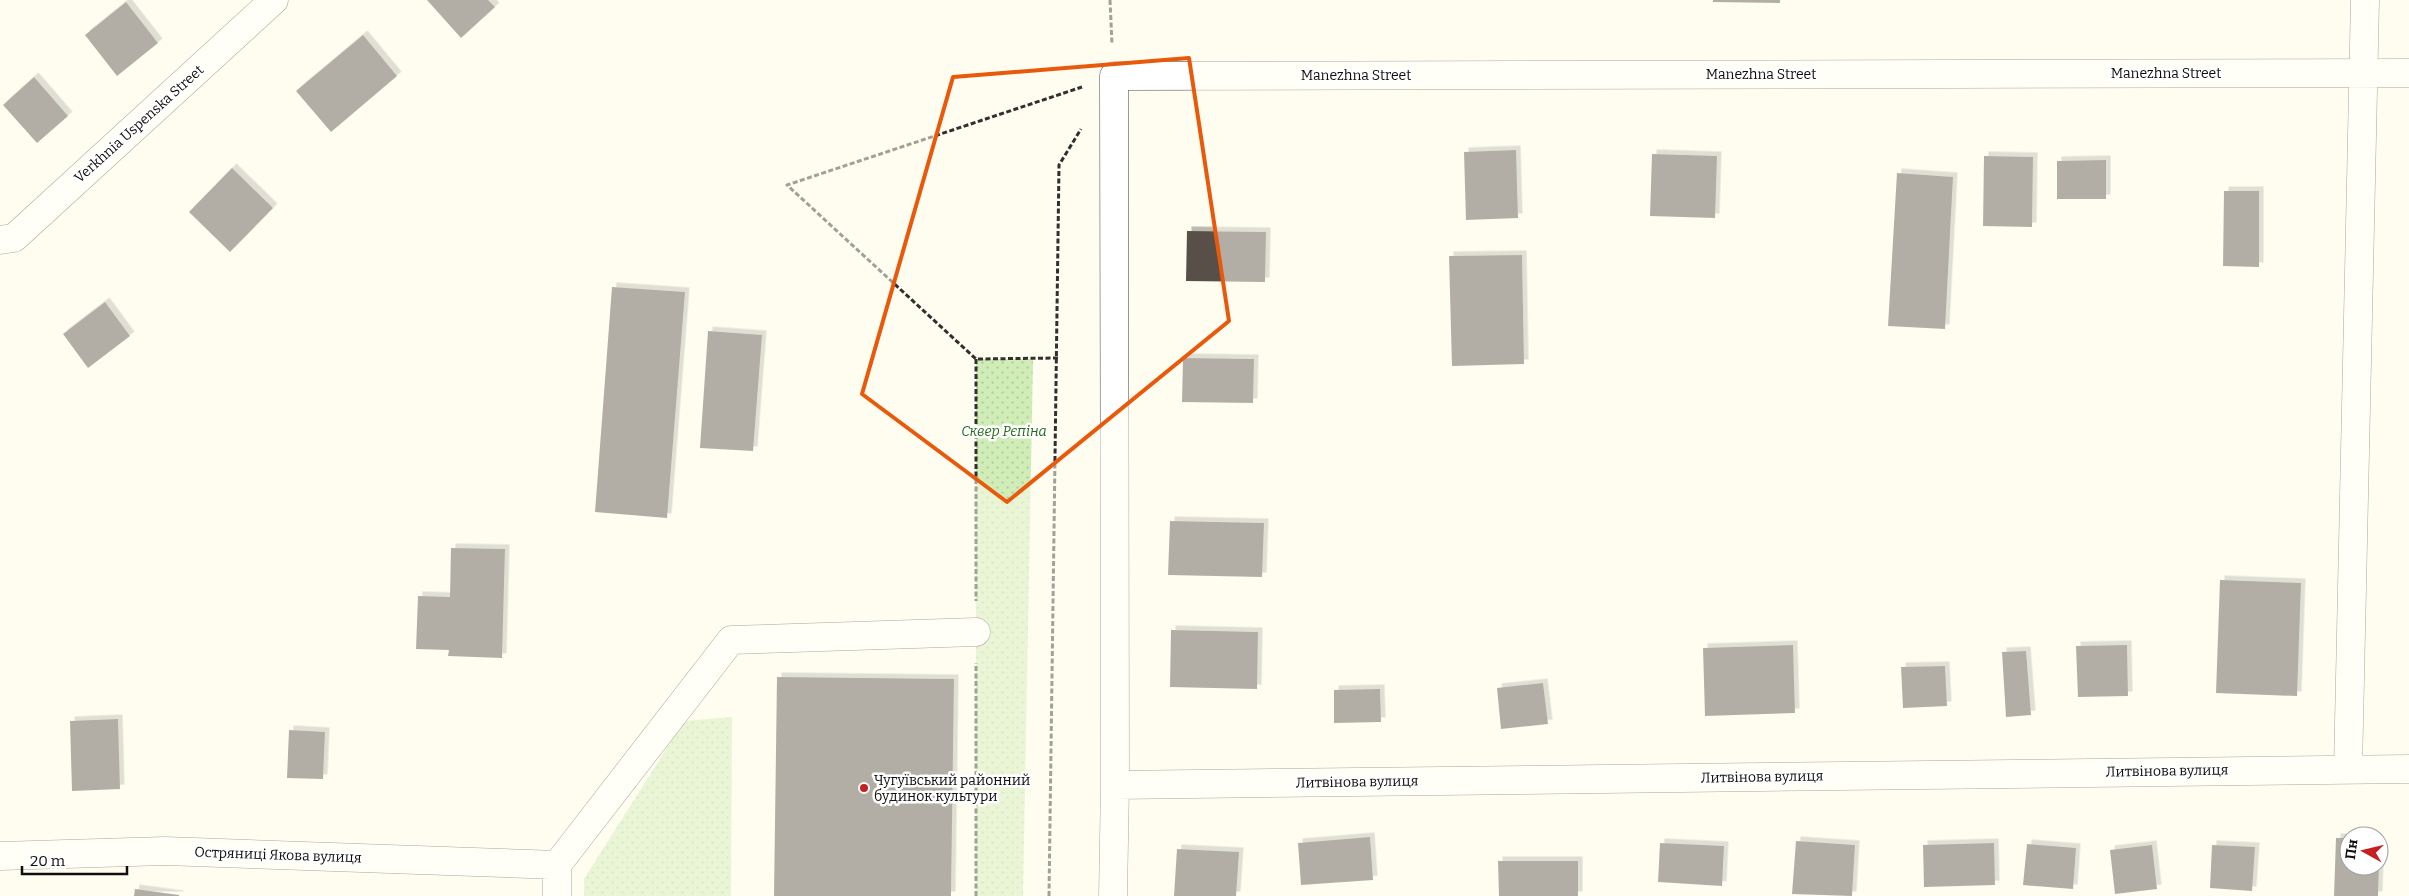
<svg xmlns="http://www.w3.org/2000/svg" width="2409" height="896" font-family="Bitter,serif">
<defs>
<pattern id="park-dots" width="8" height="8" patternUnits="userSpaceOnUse" patternTransform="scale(1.25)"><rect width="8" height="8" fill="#d0ecb7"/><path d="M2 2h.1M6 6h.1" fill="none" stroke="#b1c99c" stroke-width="1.8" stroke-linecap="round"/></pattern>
<filter id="shadow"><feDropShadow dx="4.5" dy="-4.5" stdDeviation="0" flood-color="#0004"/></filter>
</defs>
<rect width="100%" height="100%" fill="#fffdf0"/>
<!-- park -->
<path fill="url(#park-dots)" d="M 976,359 L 1033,359 L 1023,896 L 976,896 Z
M 732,717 L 731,896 L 584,896 L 584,879 L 684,721 Z"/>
<!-- building -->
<path fill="#58504a" filter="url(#shadow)" d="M 427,0 L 488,0 L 495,7 L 461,38 Z
M 1713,0 L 1780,0 L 1780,3 L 1713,2 Z
M 126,2 L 158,43 L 117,76 L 85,35 Z
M 363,35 L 397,76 L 331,132 L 296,91 Z
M 34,77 L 68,116 L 37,143 L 3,105 Z
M 1516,150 L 1518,218 L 1466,220 L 1464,152 Z
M 1652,154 L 1717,156 L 1715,218 L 1650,216 Z
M 1984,156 L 2033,157 L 2032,227 L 1983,226 Z
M 2106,160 L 2106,199 L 2057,199 L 2057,161 Z
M 232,168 L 273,208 L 230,252 L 189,212 Z
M 1897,173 L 1953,177 L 1945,329 L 1888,326 Z
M 2224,191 L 2259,191 L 2259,267 L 2223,266 Z
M 1187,231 L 1266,232 L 1265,282 L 1186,281 Z
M 1522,255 L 1524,364 L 1452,366 L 1449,256 Z
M 612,287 L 685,292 L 667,518 L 595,512 Z
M 105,302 L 130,336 L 88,368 L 63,334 Z
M 708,331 L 762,335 L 753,451 L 700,448 Z
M 1183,358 L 1254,359 L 1253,403 L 1182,402 Z
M 1170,521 L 1264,523 L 1262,577 L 1168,575 Z
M 451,548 L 505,549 L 502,658 L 448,656 L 449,650 L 416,649 L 418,596 L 450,597 Z
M 2220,580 L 2301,583 L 2297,696 L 2216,693 Z
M 1171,630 L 1258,632 L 1257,689 L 1170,687 Z
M 1793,645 L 1795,713 L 1705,716 L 1703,648 Z
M 2127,645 L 2128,696 L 2078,697 L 2076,646 Z
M 2026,651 L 2031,715 L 2006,717 L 2002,652 Z
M 1945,666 L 1947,706 L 1903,708 L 1901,667 Z
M 777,677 L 954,679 L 951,896 L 774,896 Z
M 1543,683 L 1548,724 L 1501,729 L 1497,688 Z
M 1380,689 L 1381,722 L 1334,723 L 1334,690 Z
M 118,719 L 120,789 L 72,791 L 70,721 Z
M 289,730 L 325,732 L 323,779 L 287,778 Z
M 1370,837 L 1373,880 L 1301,885 L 1298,843 Z
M 2336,838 L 2349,838 L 2349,866 L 2379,866 L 2378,896 L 2334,896 Z
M 1796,841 L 1855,845 L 1852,896 L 1792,894 Z
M 1660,843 L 1724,846 L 1722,886 L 1658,882 Z
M 1994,843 L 1995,885 L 1924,887 L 1923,845 Z
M 2027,844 L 2076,848 L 2073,889 L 2023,885 Z
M 2152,845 L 2157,889 L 2115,894 L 2110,850 Z
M 2212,845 L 2255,847 L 2252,891 L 2210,888 Z
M 1177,849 L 1239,852 L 1236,896 L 1174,896 Z
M 1498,861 L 1578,861 L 1578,896 L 1499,896 Z
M 135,889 L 179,895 L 179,896 L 134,896 Z"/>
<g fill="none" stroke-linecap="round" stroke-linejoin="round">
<!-- minor casing -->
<g stroke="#414141" stroke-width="29">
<path id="minor" d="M 0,240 L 14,238 L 274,0
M 2348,769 L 2365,0
M 1115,785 L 2409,769
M 0,856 L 165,851 L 557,865
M 557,896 L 557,865 L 731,640 L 976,632
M 1113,896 L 1115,785 L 1114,76 L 2409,73"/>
</g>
<!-- path -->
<path stroke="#303030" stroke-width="3" stroke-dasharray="5 2.5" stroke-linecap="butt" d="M 1110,0 L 1112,44
M 1058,358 L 976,359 L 787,185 L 1082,87
M 976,359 L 976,601
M 976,896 L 976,663
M 1049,896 L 1059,165 L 1081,129"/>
<!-- minor -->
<use href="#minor" stroke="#fff" stroke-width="28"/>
</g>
<!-- marked area -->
<path d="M0 0H2409V896H0ZM 1189,58 L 1229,321 L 1007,502 L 862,394 L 953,77 Z" fill="#fffdf0" fill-opacity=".55" fill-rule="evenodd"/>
<path fill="none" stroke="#e8590c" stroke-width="4" stroke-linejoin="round" d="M 1189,58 L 1229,321 L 1007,502 L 862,394 L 953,77 Z"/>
<!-- markers -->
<circle fill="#c51f21" stroke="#fff" stroke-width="2" cx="864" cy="788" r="5"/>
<g text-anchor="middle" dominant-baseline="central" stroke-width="5" stroke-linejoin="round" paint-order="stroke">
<!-- street labels -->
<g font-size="14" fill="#0e0e0e" stroke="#fff">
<text x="2166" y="73">Manezhna Street</text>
<text x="1761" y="74">Manezhna Street</text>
<text x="1356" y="75">Manezhna Street</text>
<text transform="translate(139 124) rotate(-42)">Verkhnia Uspenska Street</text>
<text transform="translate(2167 771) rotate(-1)">Литвінова вулиця</text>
<text transform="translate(1762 777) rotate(-1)">Литвінова вулиця</text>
<text transform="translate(1357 782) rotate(-1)">Литвінова вулиця</text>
<text transform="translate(278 855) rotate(2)">Остряниці Якова вулиця</text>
</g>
<!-- park labels -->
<g font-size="14" font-style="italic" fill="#286a1b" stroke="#fff">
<text x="1004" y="431">Сквер Рєпіна</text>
</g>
<!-- poi labels -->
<g font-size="14" fill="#0e0e0e" stroke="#fff" text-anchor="start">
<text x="874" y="780">Чугуївський районний<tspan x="874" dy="16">будинок культури</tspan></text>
</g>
</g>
<!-- north arrow -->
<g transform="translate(2364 851) rotate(278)"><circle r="24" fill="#ffffff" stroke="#9f9f9f"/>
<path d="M0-4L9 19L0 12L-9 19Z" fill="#c51f21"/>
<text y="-8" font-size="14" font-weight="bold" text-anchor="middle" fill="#0e0e0e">Пн</text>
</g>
<!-- scale -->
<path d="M22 866v8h105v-8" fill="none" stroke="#0e0e0e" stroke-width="2.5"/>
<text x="30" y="866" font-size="15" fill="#0e0e0e" stroke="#ffffff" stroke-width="4" paint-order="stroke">20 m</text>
</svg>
